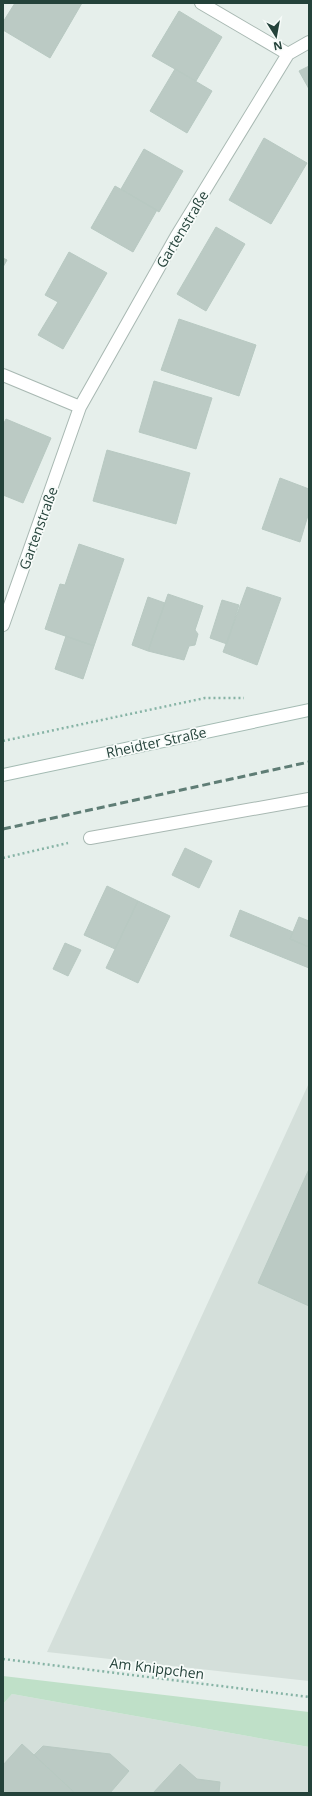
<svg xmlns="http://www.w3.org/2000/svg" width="312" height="1796" font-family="'Open Sans',sans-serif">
<rect width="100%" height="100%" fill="#e6efeb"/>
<!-- built -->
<path fill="#d4dfda" d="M 309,1083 L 309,1681 L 47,1652 Z
M 12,1694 L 309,1747 L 309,1793 L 3,1793 L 3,1704 Z"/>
<!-- green -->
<path fill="#bfe0c8" d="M 3,1676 L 309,1712 L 309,1747 L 12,1694 L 3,1704 Z"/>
<!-- building -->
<path fill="#bbcac4" stroke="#b8c9c2" d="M 15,3 L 82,3 L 50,58 L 3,30 L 3,22 Z
M 179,11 L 222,37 L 196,81 L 152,56 Z
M 309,66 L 309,89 L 299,71 Z
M 175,69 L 212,91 L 187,133 L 150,111 Z
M 264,138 L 307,163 L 271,224 L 229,200 Z
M 144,149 L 183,171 L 159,212 L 121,189 Z
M 115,186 L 157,210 L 133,252 L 91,228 Z
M 216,227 L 245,244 L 206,311 L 177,294 Z
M 69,252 L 107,273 L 63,349 L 38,335 L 58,302 L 45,295 Z
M 3,258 L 7,260 L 3,267 Z
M 179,319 L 256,345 L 239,396 L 161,370 Z
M 154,381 L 212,398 L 196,449 L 139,432 Z
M 6,419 L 51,438 L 23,503 L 3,495 L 3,425 Z
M 107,450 L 190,473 L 176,524 L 93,501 Z
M 280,478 L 309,489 L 309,512 L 300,542 L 262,529 Z
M 79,544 L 124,559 L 94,646 L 45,629 L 60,584 L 65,585 Z
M 247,587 L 281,598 L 257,665 L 223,652 Z
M 168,594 L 203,606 L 195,630 L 198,634 L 195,645 L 189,646 L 184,660 L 148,651 Z
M 148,597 L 165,603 L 148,651 L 132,645 Z
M 222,600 L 239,605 L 227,644 L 210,638 Z
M 66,636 L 94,646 L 83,679 L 55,669 Z
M 185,848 L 212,861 L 199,888 L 172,875 Z
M 107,886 L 138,901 L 115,949 L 84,935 Z
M 138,901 L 170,916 L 138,983 L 106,968 Z
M 240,910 L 293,932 L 290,939 L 309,947 L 309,968 L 230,936 Z
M 299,917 L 309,921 L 309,947 L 290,939 Z
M 65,943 L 81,950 L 68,976 L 53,969 Z
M 309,1169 L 309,1306 L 258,1283 Z
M 22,1744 L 34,1755 L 75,1793 L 3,1793 L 3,1765 Z
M 43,1746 L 110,1754 L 129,1771 L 110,1793 L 75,1793 L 34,1755 Z
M 180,1764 L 197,1779 L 220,1782 L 219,1793 L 153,1793 Z"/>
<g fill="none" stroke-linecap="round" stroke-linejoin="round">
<!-- minor casing -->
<g stroke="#a8b8b2" stroke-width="14">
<path id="minor" d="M 201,3 L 288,54
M 3,375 L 80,407 L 176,237 L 288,54 L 309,42
M 3,625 L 80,407
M 90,838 L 309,799"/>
</g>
<!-- secondary casing -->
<g stroke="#a4bbb3" stroke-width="14">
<path id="secondary" d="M 3,775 L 309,710"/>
</g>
<!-- path -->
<path stroke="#86b3a5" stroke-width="2.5" stroke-dasharray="2 3" stroke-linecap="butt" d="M 3,741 L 205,698 L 244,698
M 3,858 L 68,843
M 3,1659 L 309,1697"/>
<!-- minor -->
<use href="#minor" stroke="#fff" stroke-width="12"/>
<!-- secondary -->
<use href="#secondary" stroke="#fff" stroke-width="12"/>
<!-- rail -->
<path stroke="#5f7d75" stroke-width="3" stroke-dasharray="8 4" stroke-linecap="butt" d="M 3,829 L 309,762"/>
</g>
<g text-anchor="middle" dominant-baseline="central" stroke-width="3.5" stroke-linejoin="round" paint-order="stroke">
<!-- street labels -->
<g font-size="14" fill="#24423a" stroke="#f7fbf9">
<text transform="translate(182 229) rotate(-59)">Gartenstraße</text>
<text transform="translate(38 528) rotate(-70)">Gartenstraße</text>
<text transform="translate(156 742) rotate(-12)">Rheidter Straße</text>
<text transform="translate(157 1668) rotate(7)">Am Knippchen</text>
</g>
</g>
<!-- border -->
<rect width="312" height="1796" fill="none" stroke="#24423a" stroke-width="8"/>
<!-- north arrow -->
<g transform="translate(276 36) rotate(169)" stroke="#f7fbf9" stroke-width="3" paint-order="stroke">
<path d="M0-3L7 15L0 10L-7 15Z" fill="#24423a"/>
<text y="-6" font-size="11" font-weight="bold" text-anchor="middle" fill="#24423a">N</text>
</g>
</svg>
